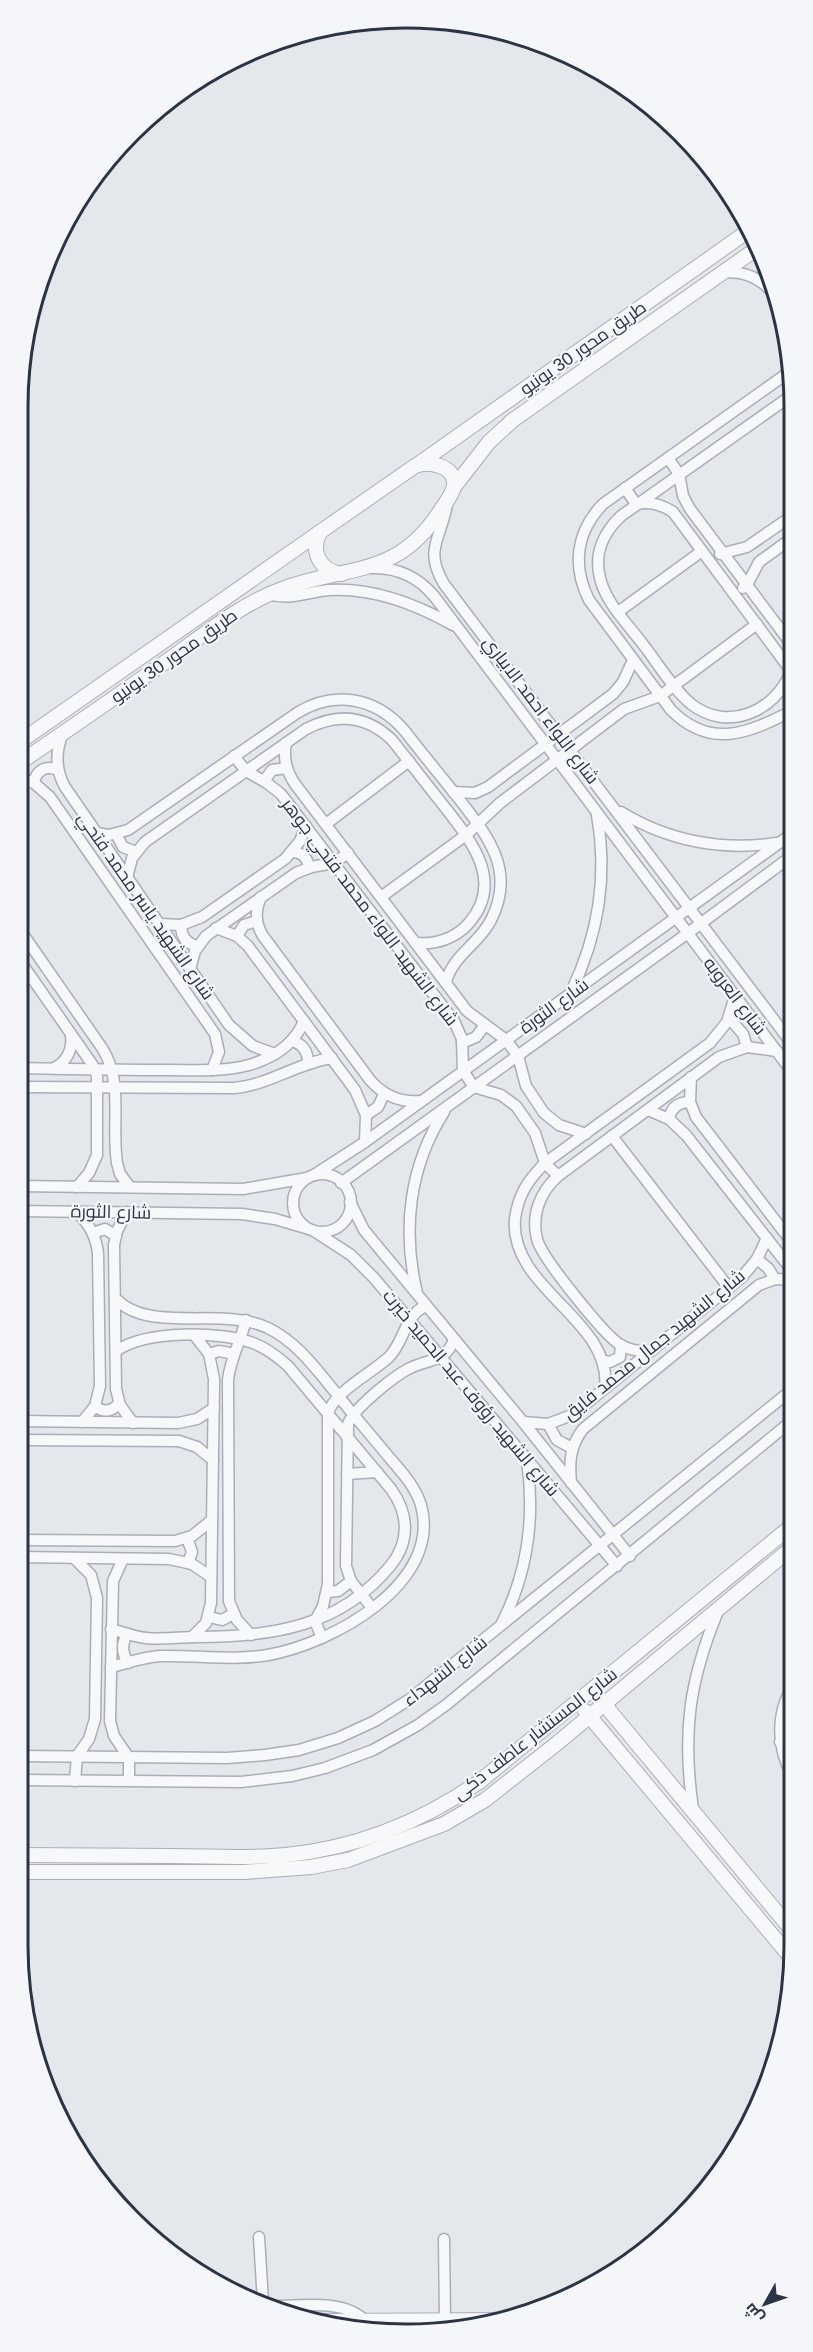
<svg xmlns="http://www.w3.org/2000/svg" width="813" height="2352" font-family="Arial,Cairo,sans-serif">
	<rect width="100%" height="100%" fill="#e4e7ec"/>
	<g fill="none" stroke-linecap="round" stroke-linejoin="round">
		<g stroke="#a9aeb7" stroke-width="13">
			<g id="minor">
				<path d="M721,273C742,270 759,277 773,293"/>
				<path d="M792,370L603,504C576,532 572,566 589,600L671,710C711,750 748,733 792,711"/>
				<polyline points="668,458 679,474 683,496 690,509 792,645"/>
				<path d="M625,488L636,504C650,501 661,504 673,512L792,672"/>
				<path d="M447,504C442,537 423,549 444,584L793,1045"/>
				<polyline points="720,554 747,547 792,516"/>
				<path d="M371,568C397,567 418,577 434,596L793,1073"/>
				<polyline points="743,588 747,585 759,562 792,538"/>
				<path d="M269,594C289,601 308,592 328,590C372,587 416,604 453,625"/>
				<polyline points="618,612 702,551"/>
				<path d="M791,671C776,711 728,733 691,704C672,688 657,662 642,643C626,622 603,600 599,573C595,551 605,531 621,516L792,395"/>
				<path d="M63,733C55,752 55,769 65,787L229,1025L253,1046L275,1054"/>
				<path d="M286,743C283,758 286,771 295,784L467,1011L506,1040L518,1056L526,1086L544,1113L559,1125L586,1134"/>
				<polyline points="234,756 246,771 267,783 281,794 454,1021 462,1039 463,1071 474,1087 501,1095 516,1106 535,1133 545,1163 558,1176"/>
				<polyline points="18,777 34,783 50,797 215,1034 219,1052 212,1070"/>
				<polyline points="264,781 272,770 287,768"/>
				<path d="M34,783C36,770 46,765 58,770"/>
				<polyline points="453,792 475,793 488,787 613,694 623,682 633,660"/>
				<path d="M621,812C668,841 722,851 776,843"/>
				<polyline points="326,824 409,761"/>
				<path d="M96,833L109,835L128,830L297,713C334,690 375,697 404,730C421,752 439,774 456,795C486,834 517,869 491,920C479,944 453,955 446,982"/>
				<polyline points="116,834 123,847 136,852"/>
				<path d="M292,852C302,852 308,858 309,868"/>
				<path d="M127,878L132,858L145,842L306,729C337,713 366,715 392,740C408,760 424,781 440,801C467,836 507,879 469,923C456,938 436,945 416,943"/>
				<path d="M261,897C255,911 255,923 263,936L370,1080C384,1096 400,1103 421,1101"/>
				<polyline points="381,897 466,835 500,803 624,709 660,696 757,624"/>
				<polyline points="159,924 181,925 202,917 285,859 300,841 306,826"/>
				<path d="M181,925C181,937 187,944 198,946"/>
				<path d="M18,927L102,1048C124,1082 111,1124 117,1163L120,1174L130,1187"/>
				<polyline points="216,928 237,936 248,946 355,1090 366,1115 365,1142"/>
				<polyline points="237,936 244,925 257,921"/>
				<polyline points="18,950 29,944"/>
				<polyline points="18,958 92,1064 97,1076 97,1155 89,1173 77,1187"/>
				<polyline points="190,969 195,951 206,936 296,873 311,867 334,863 348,853"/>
				<path d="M571,992C598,936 608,876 597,815"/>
				<polyline points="729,1018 743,1034 747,1047"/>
				<path d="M292,1041C303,1044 308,1052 308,1063"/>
				<polyline points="462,1043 476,1037 485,1025"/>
				<path d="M18,1068C69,1069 120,1070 170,1070C196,1070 223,1072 249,1065C273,1058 294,1045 304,1021"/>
				<path d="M54,1068C67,1062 73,1049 71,1035"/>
				<polyline points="691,1077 690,1102 696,1117 794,1245"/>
				<path d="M18,1087L234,1088C269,1085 297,1063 332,1058"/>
				<polyline points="648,1110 669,1119 686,1135 794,1273"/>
				<polyline points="366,1115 378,1107 384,1094"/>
				<path d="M669,1119C671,1108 678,1102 690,1102"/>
				<polyline points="612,1136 729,1288"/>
				<circle cx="322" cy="1203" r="29"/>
				<polyline points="314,1175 365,1142 793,833"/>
				<polyline points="341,1183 688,933 793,855"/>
				<polyline points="18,1186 243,1189 307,1178"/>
				<polyline points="350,1202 364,1230 523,1422 630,1556"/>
				<polyline points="18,1211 242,1214 275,1219 309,1229"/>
				<path d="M76,1212C89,1223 96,1236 98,1253L100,1386L95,1406L82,1422"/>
				<polyline points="127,1212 117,1231 114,1245 116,1389 120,1405 133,1423"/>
				<polyline points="18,1215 22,1211 23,1186"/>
				<polyline points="314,1231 351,1255 374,1278 617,1566"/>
				<polyline points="93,1233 105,1229 116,1236"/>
				<polyline points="757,1259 768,1268 775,1279"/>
				<path d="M417,1293C402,1230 409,1167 444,1112"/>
				<path d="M246,1320C241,1340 230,1359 228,1380L229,1601L237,1620L251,1635"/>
				<path d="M651,1351C640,1352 629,1350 619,1344C603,1333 541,1257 537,1239C531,1215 540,1192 558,1176L719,1057L747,1047L777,1051"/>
				<polyline points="209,1354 219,1351 234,1354"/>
				<polyline points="604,1361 610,1362 620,1357 621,1345"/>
				<path d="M605,1388C613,1320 509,1289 515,1219C518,1195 528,1180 545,1163L710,1043L727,1022L735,996"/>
				<path d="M95,1406C103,1413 112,1412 119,1403"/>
				<polyline points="18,1421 178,1423 197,1419 214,1408"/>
				<polyline points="523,1422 548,1424 572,1415 742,1277 757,1259 767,1238"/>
				<polyline points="548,1424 557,1440 572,1448"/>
				<polyline points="18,1440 179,1441 197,1447 213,1460"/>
				<polyline points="347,1474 377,1472"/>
				<path d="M571,1483C569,1462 570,1446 583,1429L759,1285L775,1279L794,1280"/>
				<polyline points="187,1538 192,1552 188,1563"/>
				<polyline points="18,1540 175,1541 192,1536 212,1520"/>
				<polyline points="18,1557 169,1559 192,1564 211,1577"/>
				<polyline points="74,1558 91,1575 97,1598 95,1719 89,1739 77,1756 75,1781"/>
				<polyline points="123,1559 113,1581 110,1721 114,1736 129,1758 129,1781"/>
				<polyline points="327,1592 338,1591 351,1581"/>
				<path d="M372,1608L351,1581L346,1566L348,1424C354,1408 394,1376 410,1368C428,1359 447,1362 454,1339"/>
				<polyline points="209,1617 222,1620 233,1614"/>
				<path d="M502,1623C528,1572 535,1517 527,1460"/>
				<path d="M111,1629C122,1632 134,1637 146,1638C162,1640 180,1637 196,1637C271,1637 341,1627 391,1565C410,1541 409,1514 391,1489L288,1366C278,1357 267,1348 253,1343C220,1331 146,1330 116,1351"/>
				<path d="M128,1634C121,1643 122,1653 128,1663"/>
				<polyline points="192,1637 206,1623 211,1603 214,1379 209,1354 195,1336"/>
				<path d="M322,1638L315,1621L323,1606L328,1584V1413C335,1391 372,1373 389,1357C405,1341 404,1315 426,1306"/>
				<path d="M111,1667C127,1663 143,1657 160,1656C196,1655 233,1661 268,1655C331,1644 443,1584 421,1505C415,1486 401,1471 388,1456C371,1435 353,1415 336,1393C316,1369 297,1342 268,1328C223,1306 149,1334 116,1299"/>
				<path d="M794,1684C775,1714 776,1750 795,1780"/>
				<polyline points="780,1742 795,1742"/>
				<polyline points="18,1756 227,1758 265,1755 299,1750 338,1738 375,1721 410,1699 794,1388"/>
				<polyline points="18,1780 241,1782 292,1776 325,1768 373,1750 418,1725 446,1705 794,1419"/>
				<path d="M693,1809C682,1734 689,1681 718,1611"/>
				<polyline points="259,2237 263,2302"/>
				<polyline points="444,2239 445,2320"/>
				<path d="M274,2306C302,2306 346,2299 365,2321"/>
			</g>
		</g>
		<g stroke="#a9aeb7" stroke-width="16">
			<g id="tertiary">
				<polyline points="417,465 751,229"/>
				<polyline points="454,487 489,442 513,420 759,247"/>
				<polyline points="18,743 320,532"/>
				<path d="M18,764C69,729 120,694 171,658C206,633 241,604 282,589C349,564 398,579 442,508C447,501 454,492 454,484C455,465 428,461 415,466L320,532C310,552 320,571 342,574"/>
				<polyline points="599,1698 795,1934"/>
				<polyline points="585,1711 793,1960"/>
				<path d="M18,1855C69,1855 121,1856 172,1856C210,1856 248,1859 286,1855C356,1848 421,1822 479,1782L794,1524"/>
				<polyline points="18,1872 244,1872 311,1867 348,1860 444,1824 485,1800 555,1745 794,1546"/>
				<polyline points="325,2321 509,2320"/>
			</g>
		</g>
		<use href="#minor" stroke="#f7f8fa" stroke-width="10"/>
		<use href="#tertiary" stroke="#f7f8fa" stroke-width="14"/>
	</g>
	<g text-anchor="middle" stroke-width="4.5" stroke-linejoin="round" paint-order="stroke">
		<g font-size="18" fill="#2b3445" stroke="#f4f6f9">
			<text transform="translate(583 348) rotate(-35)" y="6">طريق محور 30 يونيو</text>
			<text transform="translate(174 656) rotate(-35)" y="6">طريق محور 30 يونيو</text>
			<text transform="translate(541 710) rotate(53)" y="6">شارع اللواء احمد الابياري</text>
			<text transform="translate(146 906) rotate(55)" y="6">شارع الشهيد ياسر محمد فتحي</text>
			<text transform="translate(370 912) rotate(53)" y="6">شارع الشهيد اللواء محمد فتحي جوهر</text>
			<text transform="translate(735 996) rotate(53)" y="6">شارع العروبه</text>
			<text transform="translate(554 1006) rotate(-36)" y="6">شارع الثورة</text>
			<text transform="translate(111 1212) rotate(1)" y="6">شارع الثورة</text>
			<text transform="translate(654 1345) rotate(-39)" y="6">شارع الشهيد جمال محمد فايق</text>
			<text transform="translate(471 1393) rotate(50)" y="6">شارع الشهيد رؤوف عبد الحميد خيرت</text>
			<text transform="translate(445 1671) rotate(-38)" y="6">شارع الشهداء</text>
			<text transform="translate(535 1734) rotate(-38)" y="6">شارع المستشار عاطف ذكى</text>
		</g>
	</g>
	<path d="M0 0H813V2352H0ZM406 28H406A378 378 0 0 1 784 406V1946A378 378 0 0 1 406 2324H406A378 378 0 0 1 28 1946V406A378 378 0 0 1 406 28Z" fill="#f4f6f9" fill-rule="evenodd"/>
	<path fill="none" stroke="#2b3445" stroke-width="3" d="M406 28H406A378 378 0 0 1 784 406V1946A378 378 0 0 1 406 2324H406A378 378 0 0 1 28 1946V406A378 378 0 0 1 406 28Z"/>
	<g transform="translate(765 2304) rotate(230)" stroke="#f4f6f9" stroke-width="4.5" paint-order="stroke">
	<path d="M0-4.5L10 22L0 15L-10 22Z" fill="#2b3445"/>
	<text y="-9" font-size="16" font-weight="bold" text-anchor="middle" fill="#2b3445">ش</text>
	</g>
</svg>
